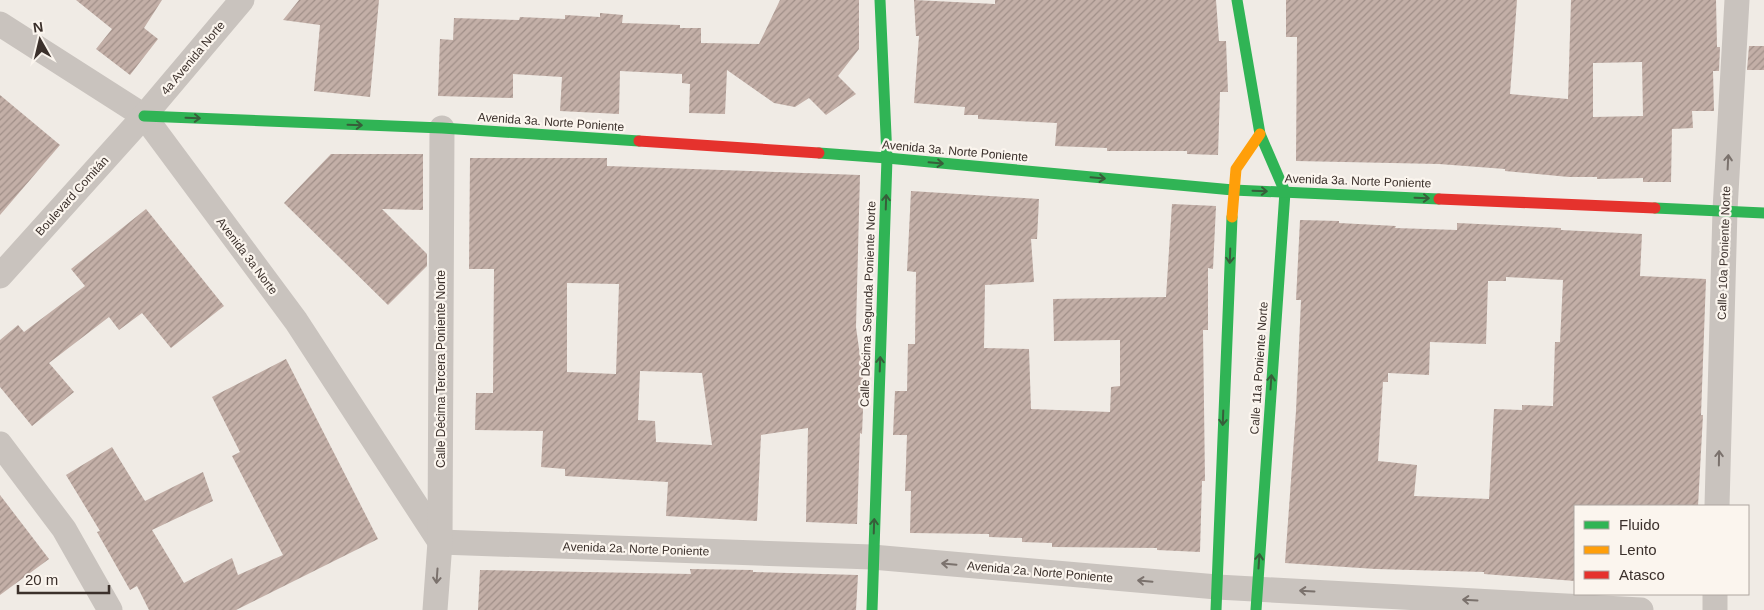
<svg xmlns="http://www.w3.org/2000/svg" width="1764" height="610" font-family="Arial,sans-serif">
	<defs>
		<pattern id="building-hatch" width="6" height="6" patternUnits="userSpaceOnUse" patternTransform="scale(1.25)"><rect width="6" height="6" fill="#c3afa7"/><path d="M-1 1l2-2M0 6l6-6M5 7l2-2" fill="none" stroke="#a08f88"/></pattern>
	</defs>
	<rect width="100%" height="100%" fill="#f0ebe5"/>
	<g fill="url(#building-hatch)" fill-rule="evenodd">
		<polygon points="76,0 162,0 144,28 158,39 130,75 96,49 112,29"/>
		<polygon points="299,0 379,0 370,97 314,91 320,25 283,20"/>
		<polygon points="780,0 859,0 859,49 838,76 856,94 826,115 809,98 795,107 774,103 727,70 725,114 689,113 690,84 682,83 682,74 620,71 619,114 560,111 562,77 513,74 513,98 438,96 440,39 453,40 454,18 519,20 520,17 565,19 565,15 600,17 600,13 623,15 622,23 680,25 680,28 701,28 701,43 759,44"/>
		<polygon points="914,0 995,4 995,0 1216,0 1219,41 1226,41 1228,92 1220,92 1218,155 1187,154 1187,151 1107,151 1107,148 1055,146 1057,123 978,119 978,115 964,115 965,107 914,103 919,36 916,36"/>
		<path d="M1286,0H1517L1510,94L1568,99L1571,0H1716L1717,47H1720L1719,71H1713L1714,111H1692L1693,128L1672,129L1671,182H1643V178L1597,179V177H1569L1505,171V169L1439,164L1296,161L1297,37H1286ZM1642,62L1643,116L1593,117V63Z"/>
		<polygon points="1749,46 1764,46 1764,70 1747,70"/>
		<polygon points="0,95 60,145 0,215"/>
		<polygon points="331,154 423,154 423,210 382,209 427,254 427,266 388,305 284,203"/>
		<path d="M470,158H607V166L860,175L856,327L864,385L862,434L860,433L857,524L806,522L808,428L761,435L757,521L666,516L668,482L565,476V469L541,467L543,431L475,430L476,393H493L494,269H469ZM567,283L619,284L616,374L567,372ZM640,371L702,373L712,445L656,442L655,421L638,420Z"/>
		<polygon points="911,191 1039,199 1037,239 1031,239 1034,282 985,285 984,348 1029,349 1031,409 1110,412 1111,387 1120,386 1120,340 1054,341 1053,299 1166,297 1172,204 1216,206 1213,269 1208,268 1208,330 1203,330 1205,481 1202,481 1200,552 1157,550 1157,548 1052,547 1052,543 1022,542 1022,538 989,537 989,534 910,533 911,491 905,491 907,435 893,435 895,391 907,391 908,344 915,344 916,272 907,271"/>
		<polygon points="146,209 224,306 171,348 142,313 119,330 109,317 49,363 74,392 32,426 0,387 0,340 18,325 24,332 85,286 71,269"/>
		<path d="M1300,220L1339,221V223L1396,226L1395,228L1457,230V223L1561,228V230L1642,234L1640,276L1706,279L1701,415H1703L1698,506H1575V581L1484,574V572L1376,569L1285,563L1296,411L1301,300H1296ZM1506,277L1563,280L1560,342H1555L1553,406L1522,405V410L1494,409L1489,499L1414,496L1417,465L1378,461L1383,382H1388V373L1429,375L1430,342L1486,344L1488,281H1506Z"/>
		<polygon points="286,359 378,539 236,610 149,610 137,586 130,590 97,532 100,531 66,475 112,447 145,501 203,472 213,501 152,530 184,583 232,558 238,575 283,555 232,456 240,452 212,397"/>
		<polygon points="0,495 49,559 0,595"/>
		<polygon points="690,569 753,570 753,572 858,575 856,610 478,610 480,570 691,574"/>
	</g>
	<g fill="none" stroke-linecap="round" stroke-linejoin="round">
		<g stroke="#c9c3be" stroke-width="25">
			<polyline points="0,24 144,116 296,321 440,542"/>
			<polyline points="0,276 144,116 242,0"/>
			<polyline points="0,444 64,529 110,610"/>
			<polyline points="1717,506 1725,210 1737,0"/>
			<polyline points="440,542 872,557 1217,587 1641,610"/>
			<polyline points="435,610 440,542 442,128"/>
			<polyline points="1715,610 1715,594"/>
		</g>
		<g stroke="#30b455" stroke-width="11">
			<polyline points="1237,0 1260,134 1285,192 1256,610"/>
			<polyline points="144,116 442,128 639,141"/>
			<polyline points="819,153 887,158 1233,190 1439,199"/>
			<polyline points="1655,208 1764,213"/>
			<polyline points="872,610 887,158 880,0"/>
			<polyline points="1216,610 1232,217"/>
		</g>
		<polyline stroke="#ff9f0a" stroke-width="11" points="1232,217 1236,169 1260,134"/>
		<g stroke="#e5322d" stroke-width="11">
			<polyline points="639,141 819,153"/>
			<polyline points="1439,199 1655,208"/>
		</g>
	</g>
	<defs><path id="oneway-shaft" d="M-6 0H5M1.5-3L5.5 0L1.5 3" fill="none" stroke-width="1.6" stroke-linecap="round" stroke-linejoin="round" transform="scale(1.25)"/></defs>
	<g stroke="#375e3a">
		<use href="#oneway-shaft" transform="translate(193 118) rotate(2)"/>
		<use href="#oneway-shaft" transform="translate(355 125) rotate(2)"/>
		<use href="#oneway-shaft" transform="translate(936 163) rotate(5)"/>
		<use href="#oneway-shaft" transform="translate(1098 178) rotate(5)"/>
		<use href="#oneway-shaft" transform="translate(1260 191) rotate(2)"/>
		<use href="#oneway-shaft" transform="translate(1422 198) rotate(2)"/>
		<use href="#oneway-shaft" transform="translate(886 202) rotate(-88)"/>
		<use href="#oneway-shaft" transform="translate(1230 256) rotate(92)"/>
		<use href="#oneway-shaft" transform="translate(880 364) rotate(-88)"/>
		<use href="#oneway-shaft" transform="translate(1271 382) rotate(-86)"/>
		<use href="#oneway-shaft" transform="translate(1223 418) rotate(92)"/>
		<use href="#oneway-shaft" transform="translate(874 526) rotate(-88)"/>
		<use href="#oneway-shaft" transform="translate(1259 561) rotate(-86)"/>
	</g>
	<g stroke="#7b726d">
		<use href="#oneway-shaft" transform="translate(1728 162) rotate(-87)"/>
		<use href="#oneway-shaft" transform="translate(1719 458) rotate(-89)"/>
		<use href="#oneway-shaft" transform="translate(949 564) rotate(-175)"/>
		<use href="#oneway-shaft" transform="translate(437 576) rotate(94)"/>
		<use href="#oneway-shaft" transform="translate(1145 581) rotate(-175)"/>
		<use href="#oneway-shaft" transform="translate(1307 591) rotate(-177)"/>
		<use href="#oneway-shaft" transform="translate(1470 600) rotate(-177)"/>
	</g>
	<g text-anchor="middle" stroke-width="4.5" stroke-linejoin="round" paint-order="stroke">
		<g font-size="12" fill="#3b302b" stroke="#fbf5ee">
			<text transform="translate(193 58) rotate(-50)" y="4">4a Avenida Norte</text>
			<text transform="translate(551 122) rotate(4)" y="4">Avenida 3a. Norte Poniente</text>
			<text transform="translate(955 151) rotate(5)" y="4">Avenida 3a. Norte Poniente</text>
			<text transform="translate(1358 181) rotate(2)" y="4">Avenida 3a. Norte Poniente</text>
			<text transform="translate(72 196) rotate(-48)" y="4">Boulevard Comitán</text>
			<text transform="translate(1724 253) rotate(-88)" y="4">Calle 10a Poniente Norte</text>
			<text transform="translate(247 256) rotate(53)" y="4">Avenida 3a Norte</text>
			<text transform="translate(868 304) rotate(-88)" y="4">Calle Décima Segunda Poniente Norte</text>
			<text transform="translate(1259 368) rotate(-86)" y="4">Calle 11a Poniente Norte</text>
			<text transform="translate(441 369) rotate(-90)" y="4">Calle Décima Tercera Poniente Norte</text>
			<text transform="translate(636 549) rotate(2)" y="4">Avenida 2a. Norte Poniente</text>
			<text transform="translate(1040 572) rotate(5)" y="4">Avenida 2a. Norte Poniente</text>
		</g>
	</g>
	<rect x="1574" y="505" width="175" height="90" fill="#fbf5ee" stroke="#aea6a0"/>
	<rect x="1584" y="521" width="25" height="8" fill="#30b455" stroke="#aea6a0"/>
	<text x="1619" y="530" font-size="15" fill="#3b302b">Fluido</text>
	<rect x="1584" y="546" width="25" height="8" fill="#ff9f0a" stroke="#aea6a0"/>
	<text x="1619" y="555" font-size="15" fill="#3b302b">Lento</text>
	<rect x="1584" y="571" width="25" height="8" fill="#e5322d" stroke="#aea6a0"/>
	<text x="1619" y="580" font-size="15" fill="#3b302b">Atasco</text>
	<g transform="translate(40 40) rotate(352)" stroke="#fbf5ee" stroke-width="4" paint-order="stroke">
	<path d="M0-4L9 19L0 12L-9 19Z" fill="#3b302b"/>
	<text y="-8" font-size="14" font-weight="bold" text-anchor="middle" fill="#3b302b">N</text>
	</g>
	<path d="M18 585v8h91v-8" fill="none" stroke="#3b302b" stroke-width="2.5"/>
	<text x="25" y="585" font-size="15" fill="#3b302b" stroke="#fbf5ee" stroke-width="4" paint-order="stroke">20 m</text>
</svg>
